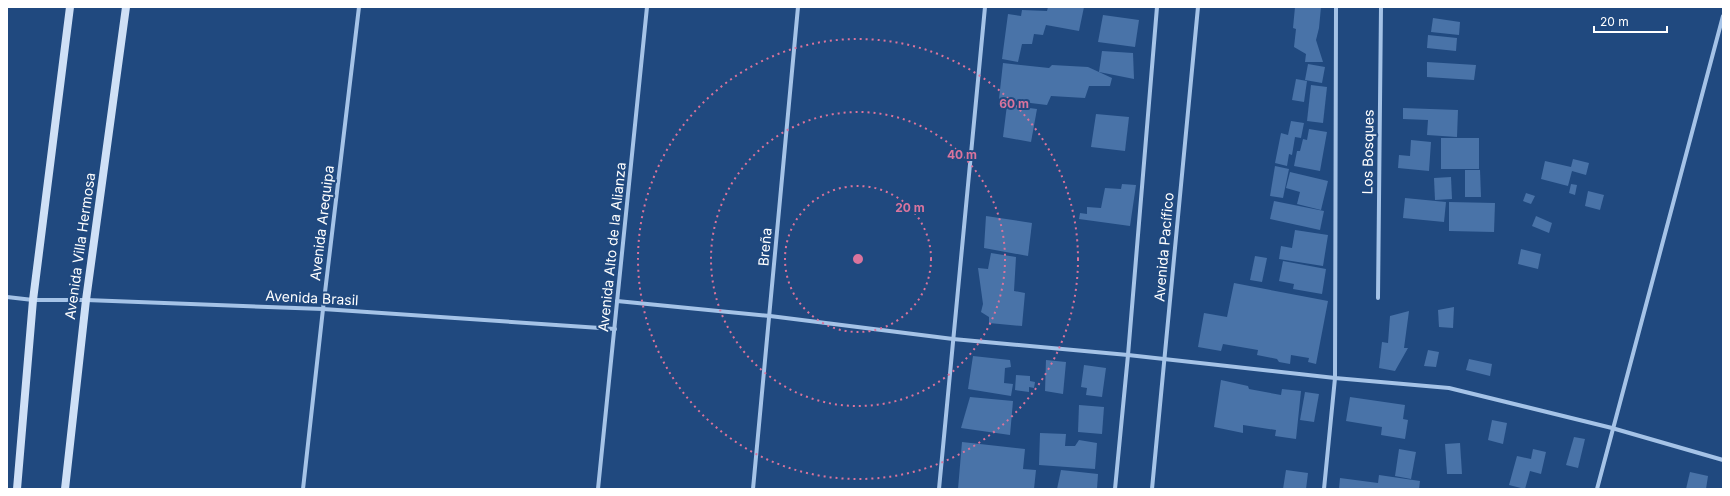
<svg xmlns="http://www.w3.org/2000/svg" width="1730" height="496" font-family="Inter,sans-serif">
	<rect width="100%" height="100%" fill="#20497f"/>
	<g fill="#4973a8">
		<polygon points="1048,7 1084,7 1079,31 1046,25 1043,35 1034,34 1032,44 1022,44 1018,62 1002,59 1008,14 1021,16 1022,10 1047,11"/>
		<polygon points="1295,7 1321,7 1319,28 1316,40 1323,62 1305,62 1306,54 1294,47 1296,29 1293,28"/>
		<polygon points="1103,15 1139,20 1135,47 1098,42"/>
		<polygon points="1433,18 1460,22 1459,35 1431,32"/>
		<polygon points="1428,35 1457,38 1456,51 1427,48"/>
		<polygon points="1102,51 1133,53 1134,79 1099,72"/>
		<polygon points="1427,62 1476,65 1474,80 1427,77"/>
		<polygon points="1003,63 1049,68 1052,65 1088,67 1112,78 1110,86 1089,86 1085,98 1051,96 1047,105 999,99"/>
		<polygon points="1308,64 1325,67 1322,83 1305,80"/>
		<polygon points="1296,79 1307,81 1304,102 1292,100"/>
		<polygon points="1311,85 1327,87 1323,123 1307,121"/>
		<polygon points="1007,105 1037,109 1031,142 1003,137"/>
		<polygon points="1403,108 1458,110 1457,137 1427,135 1428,120 1403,119"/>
		<polygon points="1096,114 1129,117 1125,151 1091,147"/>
		<polygon points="1291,121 1304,123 1301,138 1295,137 1292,155 1289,154 1287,166 1275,163 1281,133 1288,135"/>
		<polygon points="1309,129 1327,132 1320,171 1294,166 1297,151 1300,151 1303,139 1307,140"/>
		<rect x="1441" y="138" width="38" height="31"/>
		<polygon points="1411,140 1431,142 1429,171 1398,168 1399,155 1410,156"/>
		<polygon points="1573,159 1589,163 1586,175 1572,171 1568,186 1541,179 1545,161 1571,167"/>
		<polygon points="1275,166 1289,169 1283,198 1270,196"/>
		<polygon points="1465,170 1480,170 1481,197 1465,197"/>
		<polygon points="1290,172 1328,181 1321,210 1297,204 1300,192 1286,188"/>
		<polygon points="1451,177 1452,199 1435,200 1434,178"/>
		<polygon points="1122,184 1136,185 1130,226 1079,219 1080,213 1087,214 1087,207 1101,208 1105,188 1121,189"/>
		<polygon points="1571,184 1577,185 1575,195 1569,193"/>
		<polygon points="1588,191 1604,195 1600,210 1585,206"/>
		<polygon points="1526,193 1535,196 1531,204 1523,201"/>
		<polygon points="1405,198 1446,202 1444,222 1403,218"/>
		<polygon points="1274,201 1324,211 1320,230 1270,219"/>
		<polygon points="1449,202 1495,203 1494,232 1449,231"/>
		<polygon points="986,216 1032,223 1028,256 984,248"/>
		<polygon points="1536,216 1552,223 1549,233 1532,226"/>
		<polygon points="1295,230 1328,235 1323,266 1279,259 1281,246 1292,248"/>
		<polygon points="1521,249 1541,254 1538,269 1518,264"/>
		<polygon points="991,253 1016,257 1014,291 1025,293 1022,326 989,323 989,317 981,312 983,304 978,268 988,269"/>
		<polygon points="1255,256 1267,258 1262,282 1250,280"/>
		<polygon points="1283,261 1326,269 1322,294 1293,289 1294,284 1279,281"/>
		<polygon points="1234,283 1328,301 1316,364 1308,362 1309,358 1291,355 1290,364 1279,362 1277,359 1257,355 1258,350 1223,344 1221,351 1198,347 1204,313 1227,317"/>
		<polygon points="1454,307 1453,328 1439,327 1438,310"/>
		<polygon points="1409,311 1404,348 1408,348 1395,371 1379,368 1382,342 1388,343 1390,316"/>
		<polygon points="1428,350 1439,352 1436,367 1424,366"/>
		<polygon points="973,356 1010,360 1011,367 1005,368 1004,383 1013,384 1011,396 968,389"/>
		<polygon points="1469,359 1492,364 1490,376 1466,370"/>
		<polygon points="1046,360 1066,362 1063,394 1045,391"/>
		<polygon points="1084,365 1106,368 1102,397 1086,395 1087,388 1081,387"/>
		<polygon points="1016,375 1030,376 1030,381 1035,382 1034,388 1029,387 1029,392 1015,390"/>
		<polygon points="1221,380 1248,386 1249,389 1281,395 1282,389 1301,391 1296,439 1275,436 1276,430 1243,425 1243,433 1214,427"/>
		<polygon points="1305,392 1319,394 1314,422 1300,420"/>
		<polygon points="970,397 1013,401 1010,435 961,428"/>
		<polygon points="1350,397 1405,405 1403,419 1408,420 1405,439 1381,435 1382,427 1346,421"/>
		<polygon points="1079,405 1104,407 1102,434 1078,432"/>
		<polygon points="1492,420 1507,423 1503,444 1488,440"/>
		<polygon points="1040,433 1066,434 1065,446 1075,446 1079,440 1097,443 1095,469 1039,465"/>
		<polygon points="1574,437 1585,439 1578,468 1566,465"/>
		<polygon points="962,442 1025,449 1023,469 1036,470 1034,489 958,489"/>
		<polygon points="1460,443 1462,474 1447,474 1445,444"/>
		<polygon points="1399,449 1416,452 1411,479 1395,476"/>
		<polygon points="1533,449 1546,452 1541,474 1530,471 1525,489 1509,485 1517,456 1531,459"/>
		<polygon points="1061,470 1098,474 1097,489 1057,489"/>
		<polygon points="1286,470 1308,473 1306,489 1283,489"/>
		<polygon points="1690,472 1708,476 1706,489 1686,489"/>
		<polygon points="1379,475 1420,481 1419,489 1339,489 1340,478 1378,483"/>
	</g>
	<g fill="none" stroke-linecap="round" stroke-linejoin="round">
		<g stroke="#a5c3e7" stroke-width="4">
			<polyline points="7,297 33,300 86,300 323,309 615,329"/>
			<polyline points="1378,298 1381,7"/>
			<polyline points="617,301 770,316 953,339 1128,355 1335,378 1449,388 1612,428 1723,460"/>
			<polyline points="303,489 323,309 359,7"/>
			<polyline points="598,489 647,7"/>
			<polyline points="753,489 798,7"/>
			<polyline points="939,489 985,7"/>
			<polyline points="1115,489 1128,355 1157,7"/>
			<polyline points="1152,489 1198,7"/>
			<polyline points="1324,489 1335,378 1336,7"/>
			<polyline points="1597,489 1723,16"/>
		</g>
		<g stroke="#cfe0f6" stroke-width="8">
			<polyline points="17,489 33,300 70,7"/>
			<polyline points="65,489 86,300 126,7"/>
		</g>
	</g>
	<g fill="none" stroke="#da749d" stroke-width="2" stroke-dasharray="2 4">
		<circle cx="858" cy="259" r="73"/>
		<circle cx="858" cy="259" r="147"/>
		<circle cx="858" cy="259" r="220"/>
	</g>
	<g text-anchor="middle" stroke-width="4" stroke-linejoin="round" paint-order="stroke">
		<g font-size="14" fill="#fff" stroke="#20497f">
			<text transform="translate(1368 152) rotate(-89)" y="5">Los Bosques</text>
			<text transform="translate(322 223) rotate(-83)" y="5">Avenida Arequipa</text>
			<text transform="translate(80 246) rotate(-82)" y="5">Avenida Villa Hermosa</text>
			<text transform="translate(612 247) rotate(-84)" y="5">Avenida Alto de la Alianza</text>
			<text transform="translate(765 247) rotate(-85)" y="5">Breña</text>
			<text transform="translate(1164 247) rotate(-85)" y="5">Avenida Pacífico</text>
			<text transform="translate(312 298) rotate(3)" y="5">Avenida Brasil</text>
		</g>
	</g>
	<circle cx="858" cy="259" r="6" fill="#da749d" stroke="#20497f" stroke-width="2"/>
	<g font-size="12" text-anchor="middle" font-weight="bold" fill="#da749d" stroke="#20497f" stroke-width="4" stroke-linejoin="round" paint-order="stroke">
		<text x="1014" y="108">60 m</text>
		<text x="962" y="159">40 m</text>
		<text x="910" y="212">20 m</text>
	</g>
	<rect width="1730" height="496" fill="none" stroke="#ffffff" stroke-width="16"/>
	<path d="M1594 26v6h73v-6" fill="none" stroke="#ffffff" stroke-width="2"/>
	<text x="1600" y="26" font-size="12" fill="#ffffff" stroke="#20497f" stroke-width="3" paint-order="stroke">20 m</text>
</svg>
